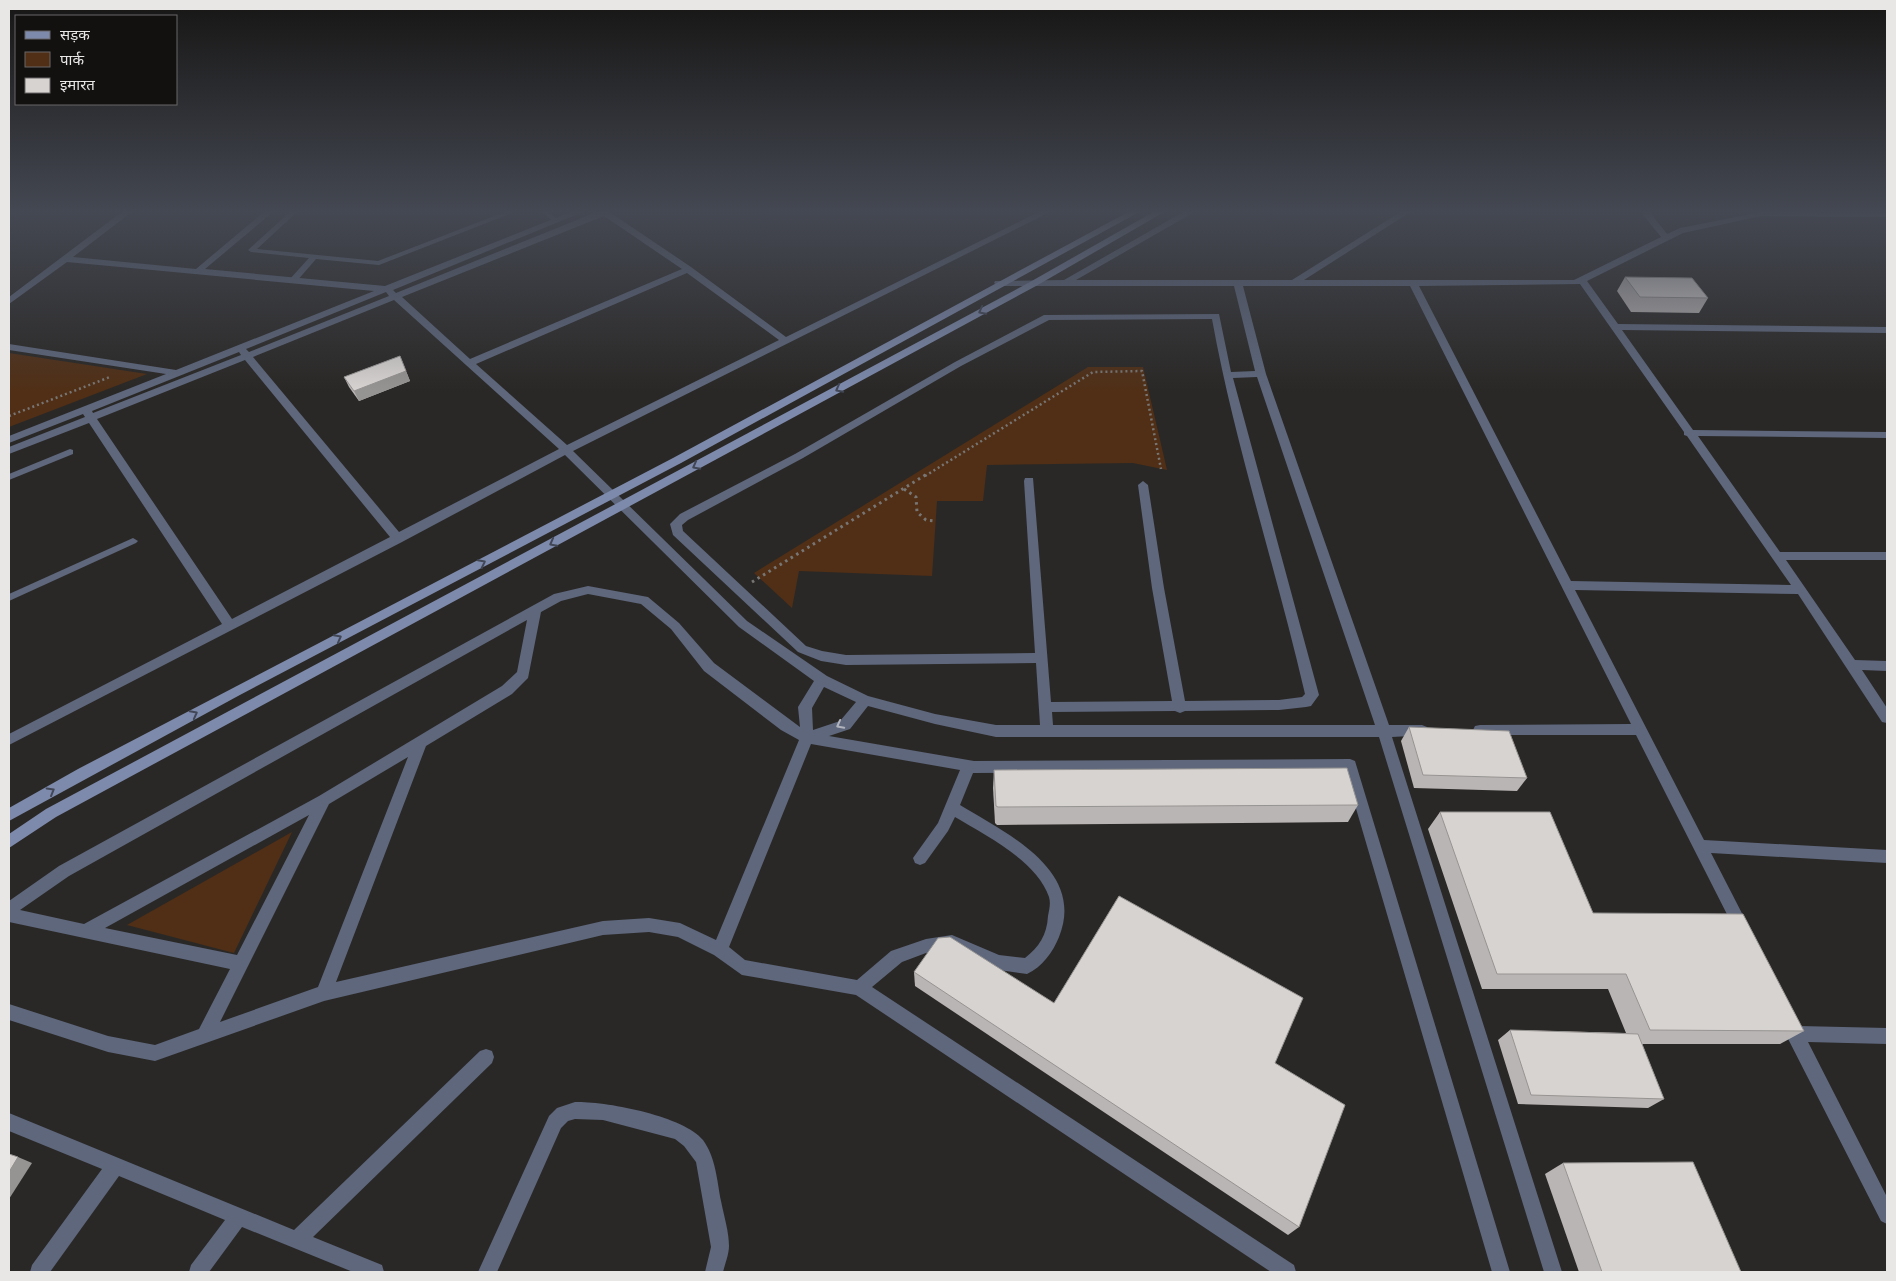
<svg xmlns="http://www.w3.org/2000/svg" width="1896" height="1281" font-family="'Exo 2','Noto Sans Devanagari',sans-serif">
	<rect width="100%" height="100%" fill="#2a2826"/>
	<g fill="#502f16">
		<polygon points="9,353 147,374 9,427"/>
		<polygon points="1088,367 1143,367 1167,470 1133,463 987,465 983,501 937,501 932,576 799,571 792,608 754,573"/>
		<polygon points="292,832 234,953 127,925"/>
	</g>
	<g fill="none" stroke-linecap="round" stroke-linejoin="round">
		<g stroke="#787674" stroke-width="2.5" stroke-dasharray="2 3" stroke-linecap="butt">
			<polyline points="9,416 110,377"/>
			<polyline points="925,476 1093,372 1142,371 1161,469"/>
		</g>
		<g stroke="#787674" stroke-width="3" stroke-dasharray="2.5 4" stroke-linecap="butt">
			<polyline points="904,489 916,497 917,512 926,520 936,521"/>
			<polyline points="752,582 927,474"/>
		</g>
		<g fill="#5e677c" fill-rule="evenodd">
			<polygon points="291,211 298,211 257,249 378,261 507,211 517,211 379,265 316,259 296,282 293,282 289,280 309,258 251,252 248,250"/>
			<polygon points="541,211 548,211 559,221 554,222"/>
			<polygon points="70,449 73,450 73,454 9,480 9,474"/>
			<polygon points="133,538 138,541 136,543 9,601 9,594"/>
		</g>
		<g fill="#5e677c" fill-rule="evenodd">
			<path d="M123,211H133L73,257L196,269L265,211H274L205,269L385,286L573,211H585L393,290L396,293L599,211H613L611,213L691,267L786,337L1041,211H1052L573,451L747,621L827,676L868,696L935,714L996,725H1040L1036,663L846,665L821,661L798,652L673,535L670,524L680,514L795,454L955,362L1044,315L1219,314L1231,372L1255,371L1234,286H998L994,283L995,281L1064,280L1185,211H1196L1076,280H1292L1402,211H1412L1304,280H1574L1661,237L1640,211H1649L1667,234L1680,228L1761,212L1887,213V217L1761,216L1683,233L1587,281L1618,324L1887,327V333L1622,330L1693,430L1887,432V438L1698,436L1780,552H1887V560H1786L1855,660L1887,661V671L1862,670L1887,708V723L1882,722L1798,594L1575,590L1704,840L1887,850V863L1711,853L1749,927L1746,932L1741,934L1736,932L1636,735H1480L1475,734L1473,730L1475,726L1480,725L1631,724L1410,286H1243L1266,374L1389,725H1422L1427,727L1429,731L1427,735L1392,737L1562,1272H1544L1379,737H996L935,724L868,706L850,729L829,736L974,761L1350,759L1355,761L1510,1272H1492L1345,771L973,773L960,805C1006,833 1086,870 1059,937C1053,952 1042,967 1027,974L999,970L952,949L926,953L902,962L872,987L1294,1265L1296,1272H1271L856,995L742,975L714,955L678,937L649,932L603,935L324,1001L155,1061L108,1052L9,1020V1004L108,1036L155,1045L199,1029L230,969L9,922V901L59,866L554,594L588,586L648,597L679,623L714,663L800,727L798,707L814,681L739,627L565,455L402,542L9,745V734L222,624L89,423L9,454V447L85,417L83,414L9,443V436L166,374L9,350V344L176,370L374,291L67,262L9,304V297ZM604,216L682,269L470,359L402,297ZM687,273L779,340L567,445L476,364ZM1580,284L1684,432V435L1687,436L1791,585L1571,581L1419,286ZM386,292L389,296L249,352L246,349ZM394,300L559,449L399,532L253,357ZM1212,319C1235,446 1276,568 1305,694L1302,697L1279,700L1185,701L1164,588L1148,485L1143,481L1138,485L1152,588L1172,701L1051,702L1033,478H1025L1024,481L1035,653L846,655L822,651L806,646L683,531L682,525L688,520L803,458L961,366L1049,320ZM239,352L241,355L93,413L92,411ZM245,360L390,537L232,619L97,419ZM1257,377L1375,725H1053L1052,712L1175,711L1180,713L1185,711L1279,710L1306,707L1311,706L1319,695L1233,378ZM588,594L641,604L671,629L704,671L781,730L799,740L716,940L680,923L649,918L603,921L336,982L426,746L512,694L528,678L541,612L561,601ZM527,620L517,672L502,686L319,796L84,924L20,910L69,876ZM824,687L856,702L840,721L813,730L812,708ZM811,744L960,770L938,823L913,858L915,863L920,865L925,863L948,831L955,817C985,835 1037,861 1049,897C1051,904 1049,910 1048,916C1047,935 1039,947 1025,958L999,955L952,935L926,939L891,951L857,980L745,960L729,947ZM408,757L318,987L220,1022L329,804ZM309,815L237,955L105,928Z"/>
			<polygon points="1788,1013 1794,1015 1799,1026 1887,1028 1887,1044 1808,1042 1887,1197 1887,1224 1881,1221 1782,1027 1780,1021 1782,1015"/>
			<polygon points="486,1049 492,1051 494,1057 492,1063 313,1237 382,1265 384,1272 353,1272 242,1227 209,1272 189,1272 191,1265 225,1220 119,1176 50,1272 30,1272 32,1265 102,1169 9,1131 9,1113 294,1230 480,1051"/>
			<path d="M575,1102C605,1101 684,1116 703,1140C716,1158 717,1181 721,1201C724,1216 729,1232 729,1246C729,1254 725,1264 723,1272H705L711,1247L696,1162L684,1146L675,1139L603,1120L575,1119L568,1121L561,1128L497,1272H478L549,1116L557,1108Z"/>
		</g>
		<g fill="#7d8aac" fill-rule="evenodd">
			<polygon points="1130,211 1141,211 681,463 238,696 9,821 9,808 78,769 673,458"/>
			<polygon points="1155,211 1166,211 1036,286 56,817 9,848 9,834 46,809 1030,282"/>
		</g>
	</g>
	<g fill="#b9b5b4">
		<polygon points="1625,277 1708,298 1699,313 1631,312 1617,291"/>
		<polygon points="400,356 410,381 359,401 349,387 344,377"/>
		<polygon points="1409,727 1527,778 1517,791 1414,788 1401,741"/>
		<polygon points="994,770 1358,805 1348,822 997,825 995,823 993,788"/>
		<polygon points="1440,812 1593,913 1804,1031 1780,1044 1642,1044 1664,1099 1648,1108 1518,1104 1498,1040 1510,1030 1626,1033 1608,989 1482,989 1428,829"/>
		<polygon points="914,972 1054,1003 1275,1063 1299,1227 1288,1235 915,986"/>
		<polygon points="1563,1163 1741,1272 1579,1272 1545,1174"/>
	</g>
	<g fill="#969492">
		<polygon points="400,356 410,381 359,401 354,391"/>
		<polygon points="18,1157 32,1163 9,1199 9,1172"/>
	</g>
	<g fill="#d7d3d1" stroke="#969492">
		<polygon points="1625,277 1692,278 1708,298 1640,297"/>
		<polygon points="400,356 406,371 354,391 344,377"/>
		<polygon points="1409,727 1509,731 1527,778 1423,775"/>
		<polygon points="1347,768 1358,805 998,807 996,806 994,770"/>
		<polygon points="1440,812 1550,812 1593,913 1743,914 1804,1031 1650,1030 1626,974 1497,974"/>
		<polygon points="1119,896 1303,998 1275,1063 1345,1105 1299,1227 914,972 938,938 950,937 1054,1003"/>
		<polygon points="1510,1030 1638,1034 1664,1099 1531,1095"/>
		<polygon points="9,1154 18,1157 9,1172"/>
		<polygon points="1693,1162 1741,1272 1602,1272 1563,1163"/>
	</g>
	<defs><path id="oneway-chevron" d="M-2-3.5L2.5 0L-2 3.5" fill="none" stroke-width="1.6" stroke-linecap="round" stroke-linejoin="round" transform="scale(1.25)"/></defs>
	<g stroke="#424756">
		<use href="#oneway-chevron" transform="translate(982 311) rotate(152)"/>
		<use href="#oneway-chevron" transform="translate(839 389) rotate(152)"/>
		<use href="#oneway-chevron" transform="translate(696 466) rotate(152)"/>
		<use href="#oneway-chevron" transform="translate(553 543) rotate(152)"/>
		<use href="#oneway-chevron" transform="translate(482 563) rotate(-27)"/>
		<use href="#oneway-chevron" transform="translate(338 638) rotate(-28)"/>
		<use href="#oneway-chevron" transform="translate(194 714) rotate(-28)"/>
		<use href="#oneway-chevron" transform="translate(51 791) rotate(-30)"/>
	</g>
	<use stroke="#b1b4bc" href="#oneway-chevron" transform="translate(840 725) rotate(152)"/>
	<linearGradient id="sky" x2="0" y2="1"><stop stop-color="#171615"/><stop offset="0.54" stop-color="#444852"/><stop offset="1" stop-color="#444852" stop-opacity="0"/></linearGradient>
	<rect width="1896" height="391" fill="url(#sky)"/>
	<rect width="1896" height="1281" fill="none" stroke="#e9e7e6" stroke-width="20"/>
	<rect x="15" y="15" width="162" height="90" fill="#121110" stroke="#686766"/>
	<rect x="25" y="31" width="25" height="8" fill="#7d8aac" stroke="#686766"/>
	<text x="60" y="40" font-size="15" fill="#e9e7e6">सड़क</text>
	<rect x="25" y="52" width="25" height="15" fill="#502f16" stroke="#686766"/>
	<text x="60" y="65" font-size="15" fill="#e9e7e6">पार्क</text>
	<rect x="25" y="78" width="25" height="15" fill="#d7d3d1" stroke="#686766"/>
	<text x="60" y="90" font-size="15" fill="#e9e7e6">इमारत</text>
</svg>
